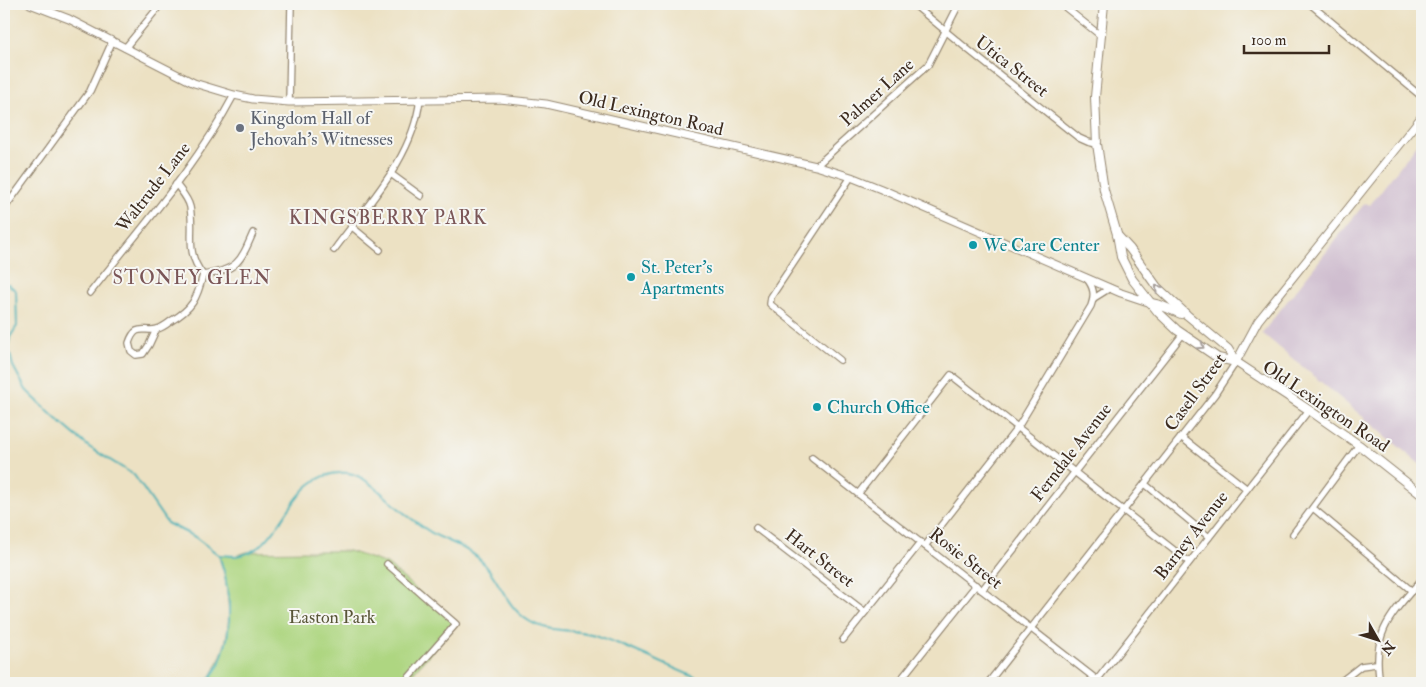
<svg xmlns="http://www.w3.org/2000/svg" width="1426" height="687" font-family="'IM FELL Double Pica',serif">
	<rect width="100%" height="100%" fill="#f6f6f2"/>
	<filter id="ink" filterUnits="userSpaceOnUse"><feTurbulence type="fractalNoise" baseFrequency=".02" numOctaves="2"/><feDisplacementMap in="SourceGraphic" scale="10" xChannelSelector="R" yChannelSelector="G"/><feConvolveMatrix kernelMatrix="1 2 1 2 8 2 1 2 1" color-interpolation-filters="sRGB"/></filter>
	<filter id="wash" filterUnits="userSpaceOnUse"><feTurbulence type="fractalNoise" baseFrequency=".0096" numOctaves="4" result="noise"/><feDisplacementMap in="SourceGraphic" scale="20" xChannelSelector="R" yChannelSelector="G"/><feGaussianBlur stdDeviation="1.12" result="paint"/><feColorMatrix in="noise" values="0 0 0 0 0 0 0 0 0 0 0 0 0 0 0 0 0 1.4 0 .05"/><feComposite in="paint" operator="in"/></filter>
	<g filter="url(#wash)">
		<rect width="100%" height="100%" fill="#ece1c3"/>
		<polygon fill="#cfbdcf" points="1422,138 1422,466 1262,333 1365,203 1370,205"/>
		<path fill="#aed681" stroke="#748050" d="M309,551H349L387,564L456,624L404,683H207C230,646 232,620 225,578C224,570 220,563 219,555L235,556L247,552Z"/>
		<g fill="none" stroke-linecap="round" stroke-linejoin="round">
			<g stroke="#3badb4" stroke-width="2">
				<polyline points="4,284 8,284 16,291 17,326 10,337 8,347 13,366 26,390 54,417 89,447 134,475 167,523 195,537 219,555 225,575 229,603 229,622 227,640 219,665 207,683"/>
				<path d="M219,555C224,555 230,556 235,556C286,553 286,468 348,473C368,475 395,508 412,519C421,526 433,535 444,539C456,544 467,549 477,557C499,575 504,606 529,621C548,633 573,628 595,635C634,648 671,669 710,683"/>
			</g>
		</g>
	</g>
	<g filter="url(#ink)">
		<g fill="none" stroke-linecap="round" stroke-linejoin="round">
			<g stroke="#948670" stroke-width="8">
				<g id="minor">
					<polyline points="913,4 966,48 1079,138 1088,142 1097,144"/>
					<polyline points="1061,4 1101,36"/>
					<polyline points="1310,4 1422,97"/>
					<polyline points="125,48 161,4"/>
					<polyline points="289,102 291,4"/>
					<polyline points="816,166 928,65 959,4"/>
					<polyline points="391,174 421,196"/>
					<path d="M176,184C181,191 188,198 190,207C195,234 184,250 203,275C237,270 240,263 253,233"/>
					<polyline points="4,209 90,91 112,42"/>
					<polyline points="351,226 380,250"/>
					<path d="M334,250C368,203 413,159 420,99"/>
					<path d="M90,293C140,229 196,167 234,95"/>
					<polyline points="1094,298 1110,288"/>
					<path d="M156,330L149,345L143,354L136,355L131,351L129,343C136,322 145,333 157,329C162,328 167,324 171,321C192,309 197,299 203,275"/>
					<polyline points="840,360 770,304 771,297 851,177"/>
					<polyline points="1181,437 1247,489"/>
					<polyline points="812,458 1101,683"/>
					<polyline points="1145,484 1209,537"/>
					<polyline points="858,494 951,375 1189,562"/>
					<polyline points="1313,508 1412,591"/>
					<polyline points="756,528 865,612"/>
					<polyline points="1293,534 1359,445"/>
					<path d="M925,546L1018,427L1091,306C1095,295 1094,287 1086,278"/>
					<polyline points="387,564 456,624 404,683"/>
					<polyline points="982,590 1183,334"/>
					<polyline points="843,640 921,542"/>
					<polyline points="1097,680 1309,410"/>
					<polyline points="898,683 976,585"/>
					<polyline points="988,683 1215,394 1236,362"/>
					<polyline points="1339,683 1361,666 1376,664"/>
					<path d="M1380,683C1371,632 1391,615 1422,579"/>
				</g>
			</g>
			<g stroke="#948670" stroke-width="9">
				<g id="tertiary">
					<polyline points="30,4 69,19 194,83 234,95 253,99 289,102 500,99 546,104 816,166 851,177 881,189 1121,293 1151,303"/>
					<polyline points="1236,362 1258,321 1422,116"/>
				</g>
			</g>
			<g stroke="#948670" stroke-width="10">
				<g id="secondary">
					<polyline points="1104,4 1095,97 1097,144 1104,190 1117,234 1121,257 1132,279 1158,312 1177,330 1218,358 1236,362 1309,410 1359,445 1422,495"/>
					<polyline points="1117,235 1130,249 1157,287 1187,315 1228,349 1236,362"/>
					<polyline points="1151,303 1160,305 1181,314"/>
				</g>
			</g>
			<use href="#minor" stroke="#fff" stroke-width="5.5"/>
			<use href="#tertiary" stroke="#fff" stroke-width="7"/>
			<use href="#secondary" stroke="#fff" stroke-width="8"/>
		</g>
		<defs><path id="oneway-chevron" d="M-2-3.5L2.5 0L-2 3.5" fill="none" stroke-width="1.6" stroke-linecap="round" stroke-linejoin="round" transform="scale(1.25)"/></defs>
		<g stroke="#a79f9a">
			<use href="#oneway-chevron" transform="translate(1158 288) rotate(-132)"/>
			<use href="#oneway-chevron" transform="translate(1201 346) rotate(35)"/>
		</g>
	</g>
	<circle fill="#6b7280" stroke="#f6f6f2" stroke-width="2" cx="240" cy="128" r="5"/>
	<g fill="#0f9aa8" stroke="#f6f6f2" stroke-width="2">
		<circle cx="973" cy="245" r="5"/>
		<circle cx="631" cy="277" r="5"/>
		<circle cx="817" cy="407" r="5"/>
	</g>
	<g text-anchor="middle" stroke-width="4" stroke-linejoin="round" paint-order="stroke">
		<g font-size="18" fill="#3b2a1e" stroke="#f6f6f2">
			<text transform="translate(1012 66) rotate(38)" y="6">Utica Street</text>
			<text transform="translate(877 92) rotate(-42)" y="6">Palmer Lane</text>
			<text transform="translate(651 113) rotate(13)" y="6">Old Lexington Road</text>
			<text transform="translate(153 187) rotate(-52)" y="6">Waltrude Lane</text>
			<text transform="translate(1195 392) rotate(-54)" y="6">Casell Street</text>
			<text transform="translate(1326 406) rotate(34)" y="6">Old Lexington Road</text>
			<text transform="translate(1071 452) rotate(-52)" y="6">Ferndale Avenue</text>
			<text transform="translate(1191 535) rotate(-52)" y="6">Barney Avenue</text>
			<text transform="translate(820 558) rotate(38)" y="6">Hart Street</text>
			<text transform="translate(966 558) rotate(38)" y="6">Rosie Street</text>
		</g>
		<g font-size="18" fill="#5b616d" stroke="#f6f6f2" text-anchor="start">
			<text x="250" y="124">Kingdom Hall of<tspan x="250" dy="21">Jehovah’s Witnesses</tspan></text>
		</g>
		<g font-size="18" fill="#0d838f" stroke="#f6f6f2" text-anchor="start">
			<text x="983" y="251">We Care Center</text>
			<text x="641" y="273">St. Peter's<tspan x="641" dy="21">Apartments</tspan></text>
			<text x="827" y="413">Church Office</text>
		</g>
		<g font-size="18" fill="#585537" stroke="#f6f6f2">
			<text x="332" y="623">Easton Park</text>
		</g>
		<g font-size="19" letter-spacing="1" fill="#7b5657" stroke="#f6f6f2">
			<text x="388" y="224">KINGSBERRY PARK</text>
			<text x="192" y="284">STONEY GLEN</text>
		</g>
	</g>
	<rect width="1426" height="687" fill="none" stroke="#f6f6f2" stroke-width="20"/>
	<g transform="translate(1378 640) rotate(129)" stroke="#f6f6f2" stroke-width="4" paint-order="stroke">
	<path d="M0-4L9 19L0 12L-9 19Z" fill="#3b2a1e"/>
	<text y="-8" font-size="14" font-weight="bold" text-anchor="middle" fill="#3b2a1e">N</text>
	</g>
	<path d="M1244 45v8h85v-8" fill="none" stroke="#3b2a1e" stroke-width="2.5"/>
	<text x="1251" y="45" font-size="15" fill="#3b2a1e" stroke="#f6f6f2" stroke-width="4" paint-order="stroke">100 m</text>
</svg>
